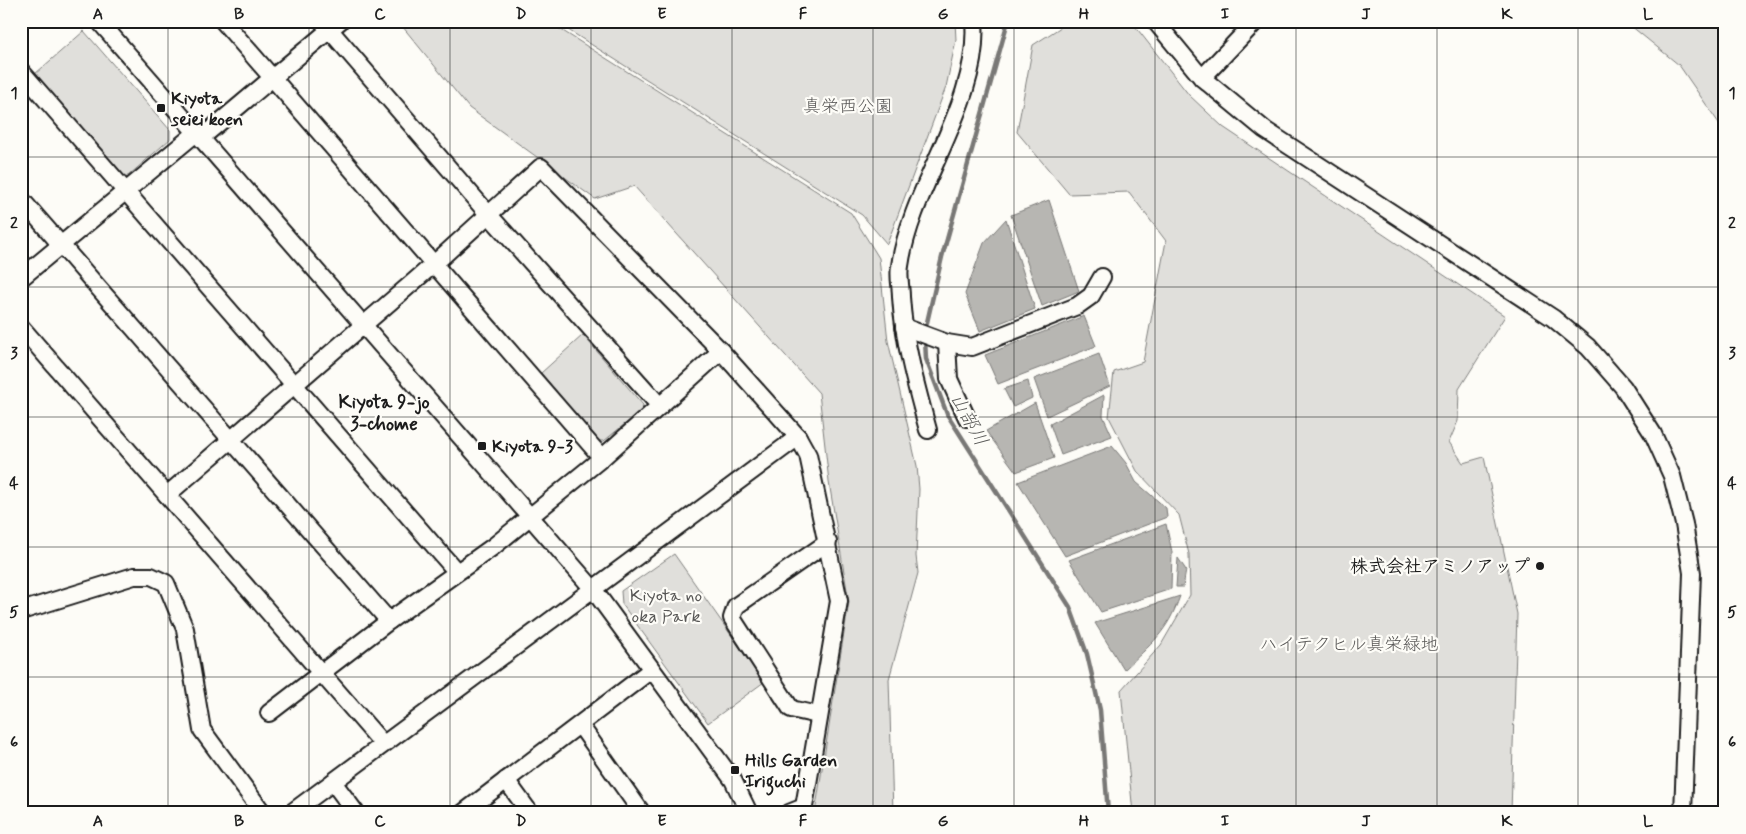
<svg xmlns="http://www.w3.org/2000/svg" width="1746" height="834" font-family="Mynerve,'Klee One',sans-serif">
	<rect width="100%" height="100%" fill="#fdfcf7"/>
	<filter id="ink" filterUnits="userSpaceOnUse"><feTurbulence type="fractalNoise" baseFrequency=".02" numOctaves="2"/><feDisplacementMap in="SourceGraphic" scale="10" xChannelSelector="R" yChannelSelector="G"/><feConvolveMatrix kernelMatrix="1 2 1 2 8 2 1 2 1" color-interpolation-filters="sRGB"/></filter>
	<g filter="url(#ink)">
		<g fill="#e0dfdb" stroke="#7e7e7c">
			<polygon points="398,21 547,21 851,213 879,258 888,341 917,466 919,489 916,556 918,573 889,679 893,813 815,813 849,602 829,482 819,393 634,186 595,199 469,108"/>
			<polygon points="554,21 955,21 956,40 946,87 887,244 862,215"/>
			<polygon points="1057,21 1131,21 1189,95 1223,127 1505,316 1459,389 1458,421 1449,442 1463,463 1484,457 1517,614 1511,813 1133,813 1121,690 1161,645 1190,595 1189,554 1179,515 1137,471 1109,417 1114,372 1143,362 1166,241 1129,192 1069,194 1017,132 1033,45 1061,27"/>
			<polygon points="1625,21 1725,21 1725,132 1679,65"/>
			<polygon points="84,31 170,130 170,139 128,176 121,175 35,74"/>
			<polygon points="583,335 643,405 642,410 604,441 598,441 541,373"/>
			<polygon points="674,554 764,682 708,723 622,604 621,591"/>
		</g>
		<g fill="#b7b6b2" stroke="#797876">
			<polygon points="1049,200 1079,291 1042,306 1011,215"/>
			<polygon points="1006,219 1035,309 980,331 965,294 984,243"/>
			<polygon points="1084,316 1096,346 998,384 985,355"/>
			<polygon points="1099,354 1110,386 1047,416 1034,379"/>
			<polygon points="1028,381 1032,398 1013,407 1004,389"/>
			<polygon points="1104,395 1103,416 1112,436 1061,455 1050,424"/>
			<polygon points="1035,403 1054,458 1016,472 986,431"/>
			<polygon points="1112,446 1126,463 1136,482 1166,508 1167,517 1065,556 1018,482"/>
			<polygon points="1166,524 1172,552 1171,589 1101,612 1069,560"/>
			<polygon points="1178,558 1186,570 1183,587 1176,587"/>
			<path d="M1180,596C1167,633 1152,643 1124,670L1095,623Z"/>
		</g>
		<g fill="none" stroke-linecap="round" stroke-linejoin="round">
			<g stroke="#797876" stroke-width="4.5">
				<polyline points="925,331 942,257 1008,21"/>
				<polyline points="925,339 926,359 947,414 1070,607 1087,654 1100,710 1108,813"/>
			</g>
			<g stroke="#1c1c1c" stroke-width="20">
				<g id="minor">
					<polyline points="99,21 593,589 733,780 749,813"/>
					<polyline points="223,21 602,458"/>
					<polyline points="322,21 489,215 660,406"/>
					<polyline points="1155,21 1202,78 1265,130 1553,318 1588,347 1623,387 1653,434 1672,476 1684,524 1692,573 1683,813"/>
					<polyline points="21,71 456,571"/>
					<polyline points="1202,78 1256,21"/>
					<polyline points="201,138 340,21"/>
					<polyline points="21,199 389,621"/>
					<polyline points="21,278 196,133"/>
					<polyline points="21,327 383,744"/>
					<polyline points="904,327 947,343 972,347 1077,306 1091,296 1102,277"/>
					<polyline points="947,343 949,379 967,418"/>
					<path d="M928,430C916,386 904,343 901,297C901,287 898,276 900,266C911,185 981,103 974,21"/>
					<polyline points="167,495 434,264 541,167 721,351 798,437 808,455 839,601 804,807 789,813"/>
					<polyline points="21,611 134,576 151,576 166,583 185,629 202,730 263,813"/>
					<polyline points="269,713 389,621 494,546 602,458 721,351"/>
					<polyline points="818,715 791,709 732,618 736,606 828,542"/>
					<polyline points="580,725 642,813"/>
					<polyline points="506,780 530,813"/>
					<polyline points="333,782 356,813"/>
					<polyline points="291,813 798,437"/>
					<polyline points="463,813 651,670"/>
				</g>
			</g>
			<use href="#minor" stroke="#fdfcf7" stroke-width="16"/>
		</g>
	</g>
	<path fill="none" stroke="#1c1c1c" stroke-width="1" stroke-opacity="0.55" d="M168,21V813M309,21V813M450,21V813M591,21V813M732,21V813M873,21V813M1014,21V813M1155,21V813M1296,21V813M1437,21V813M1578,21V813M21,157H1725M21,287H1725M21,417H1725M21,547H1725M21,677H1725"/>
	<g fill="#1c1c1c" stroke="#fdfcf7" stroke-width="2">
		<rect x="156" y="103" width="10" height="10" rx="2.5"/>
		<rect x="477" y="441" width="10" height="10" rx="2.5"/>
		<circle cx="1540" cy="566" r="5"/>
		<rect x="730" y="765" width="10" height="10" rx="2.5"/>
	</g>
	<g text-anchor="middle" stroke-width="4.5" stroke-linejoin="round" paint-order="stroke">
		<g font-size="18" font-weight="bold" fill="#1c1c1c" stroke="#fdfcf7" text-anchor="start">
			<text x="171" y="104">Kiyota<tspan x="171" dy="21">seiei koen</tspan></text>
			<text x="492" y="452">Kiyota 9-3</text>
			<text x="1530" y="572" text-anchor="end">株式会社アミノアップ</text>
			<text x="745" y="766">Hills Garden<tspan x="745" dy="21">Iriguchi</tspan></text>
		</g>
		<g font-size="18" fill="#575655" stroke="#fdfcf7">
			<text x="848" y="112">真栄西公園</text>
			<text x="666" y="601">Kiyota no<tspan x="666" dy="21">oka Park</tspan></text>
			<text x="1349" y="650">ハイテクヒル真栄緑地</text>
		</g>
		<g font-size="19" font-weight="bold" fill="#1c1c1c" stroke="#fdfcf7">
			<text x="384" y="408">Kiyota 9-jo<tspan x="384" dy="22">3-chome</tspan></text>
		</g>
		<g font-size="19" font-style="italic" fill="#5a5a58" stroke="#fdfcf7">
			<text transform="translate(970 419) rotate(61)" y="7">山部川</text>
		</g>
	</g>
	<rect width="1746" height="834" fill="none" stroke="#fdfcf7" stroke-width="55"/>
	<rect x="28" y="28" width="1690" height="778" fill="none" stroke="#1c1c1c" stroke-width="2"/>
	<g font-size="16" text-anchor="middle" font-weight="bold" fill="#1c1c1c">
		<text x="98" y="19">A</text>
		<text x="239" y="19">B</text>
		<text x="380" y="19">C</text>
		<text x="521" y="19">D</text>
		<text x="662" y="19">E</text>
		<text x="803" y="19">F</text>
		<text x="943" y="19">G</text>
		<text x="1084" y="19">H</text>
		<text x="1225" y="19">I</text>
		<text x="1366" y="19">J</text>
		<text x="1507" y="19">K</text>
		<text x="1648" y="19">L</text>
		<text x="14" y="98">1</text>
		<text x="1732" y="98">1</text>
		<text x="14" y="228">2</text>
		<text x="1732" y="228">2</text>
		<text x="14" y="358">3</text>
		<text x="1732" y="358">3</text>
		<text x="14" y="488">4</text>
		<text x="1732" y="488">4</text>
		<text x="14" y="617">5</text>
		<text x="1732" y="617">5</text>
		<text x="14" y="747">6</text>
		<text x="1732" y="747">6</text>
		<text x="98" y="826">A</text>
		<text x="239" y="826">B</text>
		<text x="380" y="826">C</text>
		<text x="521" y="826">D</text>
		<text x="662" y="826">E</text>
		<text x="803" y="826">F</text>
		<text x="943" y="826">G</text>
		<text x="1084" y="826">H</text>
		<text x="1225" y="826">I</text>
		<text x="1366" y="826">J</text>
		<text x="1507" y="826">K</text>
		<text x="1648" y="826">L</text>
	</g>
</svg>
